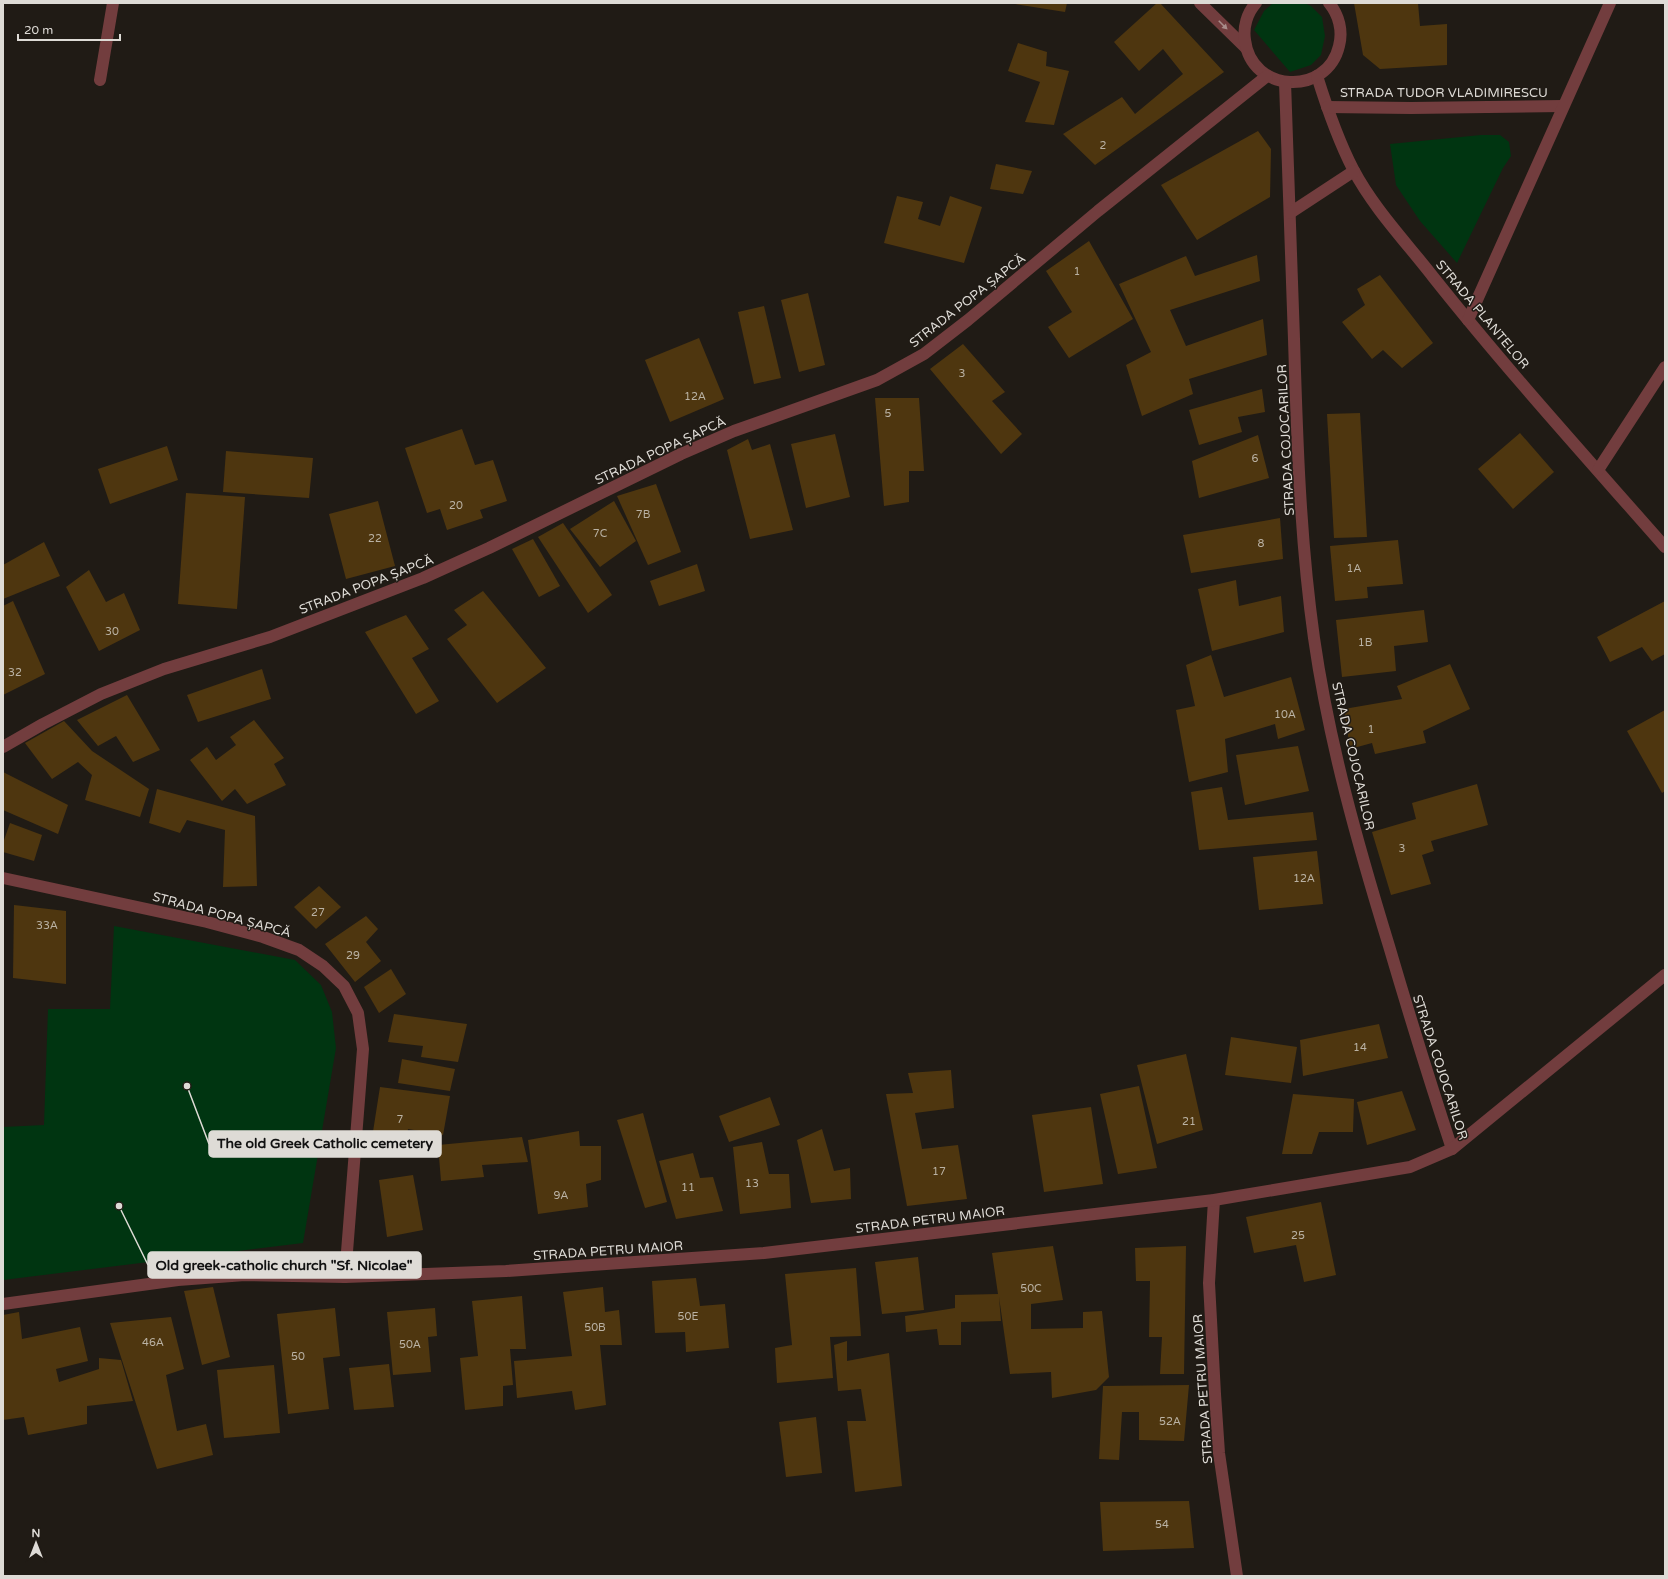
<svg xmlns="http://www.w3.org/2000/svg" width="1668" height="1579" font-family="'Varela Round',sans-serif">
	<rect width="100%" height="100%" fill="#201b15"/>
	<g fill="#003511">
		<polygon points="1273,3 1304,3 1311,6 1322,17 1325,36 1321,55 1311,65 1290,72 1254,30 1264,11"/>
		<polygon points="1481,135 1500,135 1509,142 1511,156 1503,168 1457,263 1420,221 1396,185 1390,144"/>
		<polygon points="114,926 295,960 321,985 332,1012 336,1048 303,1243 3,1280 3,1127 44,1125 48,1009 110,1009"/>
	</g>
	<g fill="#4e360f">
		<polygon points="1009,3 1067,3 1065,12"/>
		<polygon points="1157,3 1160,3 1224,72 1095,165 1063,134 1122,97 1135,114 1183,74 1163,49 1139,71 1114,42"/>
		<polygon points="1354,3 1418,3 1420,26 1447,24 1447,65 1380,69 1363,55"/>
		<polygon points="1018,43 1047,52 1046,66 1069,71 1054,125 1025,122 1040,82 1008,71"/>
		<polygon points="1258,131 1271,149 1270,197 1197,240 1161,185"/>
		<polygon points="996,164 1032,171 1023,194 990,189"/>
		<polygon points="897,196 923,202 918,219 940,226 950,196 982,207 964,263 884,243"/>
		<polygon points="1089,241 1133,319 1069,358 1048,327 1072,312 1046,271"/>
		<polygon points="1257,255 1260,281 1170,310 1186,346 1263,319 1267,355 1189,379 1193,394 1142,416 1126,365 1151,352 1119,284 1186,256 1195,276"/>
		<polygon points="1380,275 1433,343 1402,368 1383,350 1372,359 1342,322 1365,305 1357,289"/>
		<polygon points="808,293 825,365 799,372 781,300"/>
		<polygon points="764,306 781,378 754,384 738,312"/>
		<polygon points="699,338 724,399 670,422 645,360"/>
		<polygon points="963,344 1005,392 992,401 1022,434 1001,454 930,369"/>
		<polygon points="1262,389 1265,412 1238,417 1242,432 1199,445 1189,410"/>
		<polygon points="875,398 919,398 924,471 909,471 909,502 884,506"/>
		<polygon points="1360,413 1367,537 1334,538 1327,414"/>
		<polygon points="462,429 475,465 493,460 507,501 480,510 483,518 447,530 440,509 427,513 405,448"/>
		<polygon points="1520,433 1554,472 1513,509 1478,469"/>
		<polygon points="835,434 850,497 806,508 791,444"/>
		<polygon points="1258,435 1269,478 1199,498 1192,461"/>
		<polygon points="748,439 752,450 770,444 793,530 750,539 727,450"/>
		<polygon points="167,446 178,480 110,504 98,469"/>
		<polygon points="226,451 313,458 309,498 223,492"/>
		<polygon points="656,484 681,552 648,565 617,496"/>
		<polygon points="186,493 245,497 237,609 178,604"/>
		<polygon points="378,501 395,566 346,579 329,514"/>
		<polygon points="614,501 636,541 600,567 570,529"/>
		<polygon points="1280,518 1283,559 1191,573 1183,535"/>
		<polygon points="563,523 612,595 588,613 538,537"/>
		<polygon points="533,539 560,586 539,597 512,549"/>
		<polygon points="1398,540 1403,584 1367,587 1368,598 1335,601 1330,546"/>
		<polygon points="44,542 60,576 3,599 3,565"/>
		<polygon points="697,564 705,591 659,606 650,581"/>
		<polygon points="89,570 106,602 124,593 140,630 99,651 66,587"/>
		<polygon points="1236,580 1239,606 1281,596 1284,632 1212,651 1198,589"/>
		<polygon points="483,591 546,668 497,703 447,639 467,625 454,610"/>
		<polygon points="13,601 45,674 3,695 3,606"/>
		<polygon points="1665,601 1665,654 1652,661 1642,647 1610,662 1597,637"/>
		<polygon points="1424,610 1428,642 1394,646 1396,671 1342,677 1336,620"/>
		<polygon points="406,615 429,649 412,658 439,701 416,714 365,632"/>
		<polygon points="1211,655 1224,697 1291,677 1305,730 1278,739 1275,724 1225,739 1228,772 1189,782 1176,710 1195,706 1186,665"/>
		<polygon points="1450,664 1470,709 1423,731 1426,743 1375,754 1372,743 1350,749 1344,709 1402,699 1397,686"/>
		<polygon points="262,669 271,699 198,722 187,695"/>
		<polygon points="127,695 160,750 133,762 116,736 98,746 77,720"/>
		<polygon points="1665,710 1665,791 1662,793 1627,731"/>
		<polygon points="254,720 284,758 274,764 286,785 247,804 235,789 222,801 190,760 207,747 216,760 236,745 230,737"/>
		<polygon points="64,721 92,751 149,789 140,817 85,800 92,775 78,762 52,779 25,743"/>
		<polygon points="1298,746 1309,791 1245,805 1236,755"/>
		<polygon points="3,772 68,805 58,834 3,810"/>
		<polygon points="1477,784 1488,825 1431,841 1434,851 1422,855 1431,884 1391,895 1372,832 1416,819 1412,803"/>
		<polygon points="1222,787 1228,820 1313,812 1317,840 1199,850 1191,792"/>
		<polygon points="157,789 255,816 257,886 223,887 225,830 187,820 180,833 149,823"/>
		<polygon points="10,823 42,835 34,861 3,852 3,843"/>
		<polygon points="1317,851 1323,904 1259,910 1253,857"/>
		<polygon points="319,886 341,907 316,929 294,907"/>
		<polygon points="14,905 66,911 66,984 13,978"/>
		<polygon points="366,916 378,929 366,942 381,961 355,982 325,944"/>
		<polygon points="391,969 406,994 379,1013 364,987"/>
		<polygon points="394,1014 467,1024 458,1062 421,1057 423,1046 388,1042"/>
		<polygon points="1379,1024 1388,1058 1303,1076 1300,1040"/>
		<polygon points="1231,1037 1297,1047 1291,1083 1225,1075"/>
		<polygon points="1186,1054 1203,1130 1157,1144 1137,1065"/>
		<polygon points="402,1059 455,1069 450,1091 398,1083"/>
		<polygon points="951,1070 954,1108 915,1113 922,1149 958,1145 967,1199 907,1206 886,1094 913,1093 908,1073"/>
		<polygon points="1139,1086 1157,1168 1118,1174 1100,1094"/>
		<polygon points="380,1087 450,1096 443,1135 408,1129 406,1144 372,1138"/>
		<polygon points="1402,1091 1416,1130 1367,1145 1357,1102"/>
		<polygon points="1293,1094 1354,1099 1353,1132 1319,1132 1312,1154 1282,1154"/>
		<polygon points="770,1097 780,1125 729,1142 719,1116"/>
		<polygon points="1091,1107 1103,1184 1044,1192 1032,1115"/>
		<polygon points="643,1113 667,1202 645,1208 617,1120"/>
		<polygon points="822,1129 834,1171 850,1168 851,1199 811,1203 797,1140"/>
		<polygon points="579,1131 580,1146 601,1146 601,1180 586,1184 588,1207 538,1214 528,1140"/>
		<polygon points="522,1137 528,1162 482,1165 484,1177 441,1181 438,1145"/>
		<polygon points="762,1142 769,1174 789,1174 791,1208 740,1214 733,1147"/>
		<polygon points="693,1153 700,1178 713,1177 723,1211 676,1219 659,1161"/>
		<polygon points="413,1175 423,1230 387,1237 379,1180"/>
		<polygon points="1321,1202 1336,1275 1304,1282 1296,1245 1254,1253 1246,1217"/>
		<polygon points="1053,1246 1063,1300 1031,1304 1031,1329 1083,1328 1083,1312 1102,1311 1109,1377 1096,1390 1052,1398 1051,1372 1010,1374 999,1297 1001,1321 961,1322 961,1345 939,1345 937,1329 906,1332 905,1316 955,1308 955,1295 998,1294 992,1253"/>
		<polygon points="1186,1246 1184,1374 1160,1374 1162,1337 1149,1337 1150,1281 1136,1281 1135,1248"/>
		<polygon points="918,1257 924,1310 882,1314 875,1262"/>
		<polygon points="856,1268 861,1336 830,1337 833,1378 777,1383 775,1348 792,1345 785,1274"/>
		<polygon points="696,1278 700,1306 725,1304 729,1348 686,1352 685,1332 655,1333 652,1281"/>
		<polygon points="213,1287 230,1357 202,1365 184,1291"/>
		<polygon points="603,1287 605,1312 619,1310 622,1345 600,1345 606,1405 575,1410 572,1391 517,1398 514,1361 572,1356 563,1292"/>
		<polygon points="522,1296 526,1349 510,1349 513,1385 503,1386 503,1406 465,1410 460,1358 478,1356 472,1301"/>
		<polygon points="335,1308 340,1356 323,1358 329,1409 288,1414 277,1314"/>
		<polygon points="435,1308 437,1336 428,1337 431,1372 393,1375 387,1312"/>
		<polygon points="19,1312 22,1339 80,1327 88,1361 56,1369 59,1382 99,1369 99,1358 121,1360 133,1401 87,1406 87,1424 28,1435 24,1417 3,1420 3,1315"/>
		<polygon points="171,1317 184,1369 166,1375 177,1431 206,1424 213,1455 157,1469 110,1323"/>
		<polygon points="847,1341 847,1361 889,1353 902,1486 855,1492 847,1421 866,1421 861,1389 838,1391 834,1345"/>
		<polygon points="389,1364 394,1407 354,1410 349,1368"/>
		<polygon points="274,1365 280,1433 224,1438 217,1370"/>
		<polygon points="1189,1385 1184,1441 1139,1440 1139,1412 1122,1412 1119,1460 1099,1459 1103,1386"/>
		<polygon points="816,1417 822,1473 786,1477 779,1422"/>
		<polygon points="1189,1501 1194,1548 1103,1551 1100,1502"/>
	</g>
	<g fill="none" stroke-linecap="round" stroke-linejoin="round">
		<g stroke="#723d3e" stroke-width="12">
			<polyline points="1200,3 1246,48"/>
			<path d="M1256,3C1247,13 1243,27 1245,40C1251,93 1327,97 1339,46C1343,31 1339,15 1329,3"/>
			<path d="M1317,76C1327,108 1338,140 1353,169C1374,209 1407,243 1434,278C1508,371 1587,458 1665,547"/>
			<polyline points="100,80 113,3"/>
			<path d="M1285,82C1288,168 1291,253 1294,339C1297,439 1300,539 1314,638C1329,743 1358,845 1389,946C1409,1014 1430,1082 1452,1149"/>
			<polyline points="1327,107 1411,108 1563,106"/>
			<polyline points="1290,213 1354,171"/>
			<polyline points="1468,320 1610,3"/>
			<polyline points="1598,470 1665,367"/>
			<polyline points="3,747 43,724 101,694 164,669 270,637 423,578 489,548 681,454 734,431 877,380 924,354 968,320 1098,211 1267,76"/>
			<polyline points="3,878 207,922 263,937 299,950 323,966 344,986 358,1013 363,1049 345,1277"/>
			<polyline points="1214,1200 1209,1283 1215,1394 1219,1453 1237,1576"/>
			<polyline points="3,1304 178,1280 245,1275 345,1277 506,1271 764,1253 1214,1200 1410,1167 1452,1149 1665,975"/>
		</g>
	</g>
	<defs><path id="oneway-solid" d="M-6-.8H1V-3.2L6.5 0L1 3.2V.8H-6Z"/></defs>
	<use fill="#a88c8a" href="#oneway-solid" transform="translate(1223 25) rotate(45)"/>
	<g text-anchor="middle" stroke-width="3" stroke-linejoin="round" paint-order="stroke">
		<g font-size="11" fill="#bab2a4">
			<text x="1103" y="149">2</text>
			<text x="1077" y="275">1</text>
			<text x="962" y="377">3</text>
			<text x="695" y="400">12A</text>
			<text x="888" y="417">5</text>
			<text x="1255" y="462">6</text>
			<text x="456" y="509">20</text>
			<text x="643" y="518">7B</text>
			<text x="600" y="537">7C</text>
			<text x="375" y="542">22</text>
			<text x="1261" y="547">8</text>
			<text x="1354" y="572">1A</text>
			<text x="112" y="635">30</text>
			<text x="1365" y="646">1B</text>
			<text x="15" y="676">32</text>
			<text x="1285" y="718">10A</text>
			<text x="1371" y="733">1</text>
			<text x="1402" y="852">3</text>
			<text x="1304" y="882">12A</text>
			<text x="318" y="916">27</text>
			<text x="47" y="929">33A</text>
			<text x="353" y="959">29</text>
			<text x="1360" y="1051">14</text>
			<text x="400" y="1123">7</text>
			<text x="1189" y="1125">21</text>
			<text x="939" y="1175">17</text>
			<text x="752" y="1187">13</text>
			<text x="688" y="1191">11</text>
			<text x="561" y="1199">9A</text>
			<text x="1298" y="1239">25</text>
			<text x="1031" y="1292">50C</text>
			<text x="688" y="1320">50E</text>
			<text x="595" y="1331">50B</text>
			<text x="153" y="1346">46A</text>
			<text x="410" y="1348">50A</text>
			<text x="298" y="1360">50</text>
			<text x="1170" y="1425">52A</text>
			<text x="1162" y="1528">54</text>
		</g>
		<g font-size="13" fill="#dedbd6" stroke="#201b15">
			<text x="1444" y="97">STRADA TUDOR VLADIMIRESCU</text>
			<text transform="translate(967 300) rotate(-38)" y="5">STRADA POPA ȘAPCĂ</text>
			<text transform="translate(1483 314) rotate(50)" y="5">STRADA PLANTELOR</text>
			<text transform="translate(1285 440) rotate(-93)" y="5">STRADA COJOCARILOR</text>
			<text transform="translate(660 450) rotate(-25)" y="5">STRADA POPA ȘAPCĂ</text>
			<text transform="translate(366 584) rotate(-21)" y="5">STRADA POPA ȘAPCĂ</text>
			<text transform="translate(1354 756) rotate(77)" y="5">STRADA COJOCARILOR</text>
			<text transform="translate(222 914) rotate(15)" y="5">STRADA POPA ȘAPCĂ</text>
			<text transform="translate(1441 1067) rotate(72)" y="5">STRADA COJOCARILOR</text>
			<text transform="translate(930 1219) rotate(-7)" y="5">STRADA PETRU MAIOR</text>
			<text transform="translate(608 1250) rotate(-4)" y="5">STRADA PETRU MAIOR</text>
			<text transform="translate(1202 1389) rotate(-94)" y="5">STRADA PETRU MAIOR</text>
		</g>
	</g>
	<path fill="none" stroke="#dedbd6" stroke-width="1.5" d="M187 1086L209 1144M119 1206L148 1265"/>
	<g fill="#dedbd6" stroke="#201b15" stroke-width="1.5">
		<circle cx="187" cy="1086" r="4"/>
		<circle cx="119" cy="1206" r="4"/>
	</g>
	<g fill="#dedbd6" stroke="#dedbd6" stroke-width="1.5">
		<rect x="209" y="1131" width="232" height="26" rx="4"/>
		<rect x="148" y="1252" width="273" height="26" rx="4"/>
	</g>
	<g font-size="14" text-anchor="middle" font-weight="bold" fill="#111">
		<text x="325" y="1148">The old Greek Catholic cemetery</text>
		<text x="284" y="1270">Old greek-catholic church "Sf. Nicolae"</text>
	</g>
	<rect width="1668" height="1579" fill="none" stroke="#dedbd6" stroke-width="8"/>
	<g transform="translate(36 1543)" stroke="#201b15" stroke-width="3" paint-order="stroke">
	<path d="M0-3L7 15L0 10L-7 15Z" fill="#dedbd6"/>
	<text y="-6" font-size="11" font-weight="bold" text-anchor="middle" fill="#dedbd6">N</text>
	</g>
	<path d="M18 34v6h102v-6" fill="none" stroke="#dedbd6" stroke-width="2"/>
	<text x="24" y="34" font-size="12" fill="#dedbd6" stroke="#201b15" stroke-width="3" paint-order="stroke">20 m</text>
</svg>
